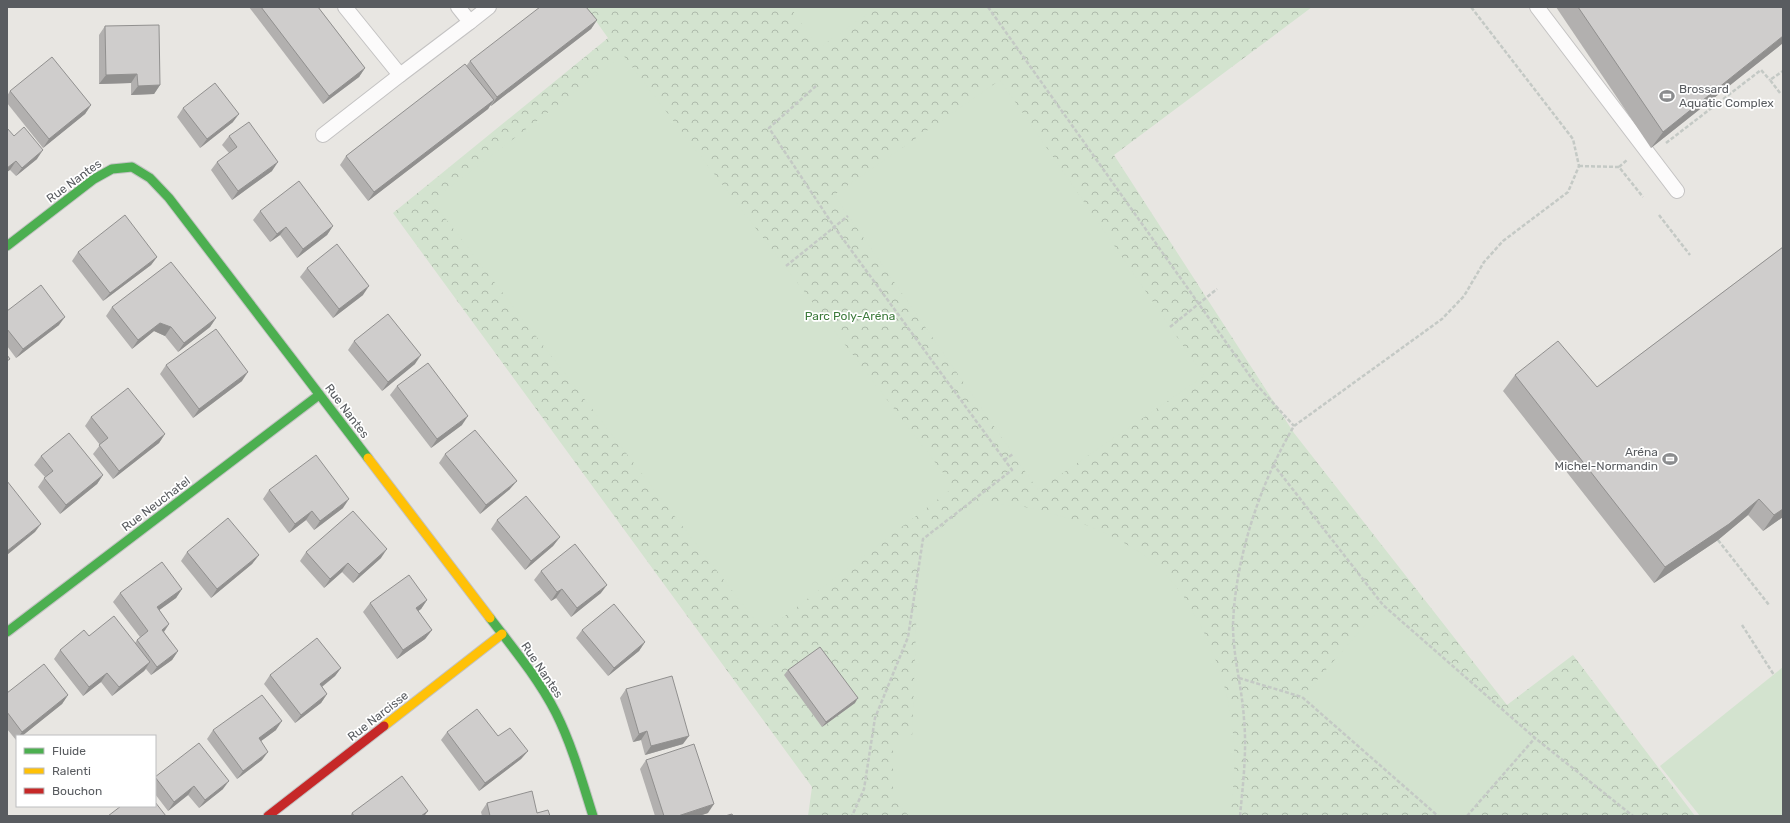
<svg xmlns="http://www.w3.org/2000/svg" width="1790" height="823" font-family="Rubik,sans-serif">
	<defs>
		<pattern id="park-crowns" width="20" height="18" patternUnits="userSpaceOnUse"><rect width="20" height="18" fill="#d3e3cf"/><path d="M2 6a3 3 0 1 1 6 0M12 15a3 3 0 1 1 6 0" fill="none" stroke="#aebbab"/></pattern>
	</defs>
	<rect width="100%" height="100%" fill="#e8e6e2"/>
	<polygon fill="url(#park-crowns)" points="586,7 1312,7 1114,155 1294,433 1507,705 1573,655 1695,816 808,816 812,787 393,213 608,38"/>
	<g fill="#d3e3cf">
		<polygon points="790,7 877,7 819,48"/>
		<polygon points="623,55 954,487 764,632 432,201"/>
		<polygon points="1000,80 1204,376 1038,490 834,195"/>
		<path d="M971,504C987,505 1004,504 1019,506C1067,514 1136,540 1168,577C1191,602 1206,634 1218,666C1235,714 1239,766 1229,816H909L893,799V740H912L919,545Z"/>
		<polygon points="1383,605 1535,738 1467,816 1438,816 1302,697"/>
		<polygon points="1783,667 1783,816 1700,816 1660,766"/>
	</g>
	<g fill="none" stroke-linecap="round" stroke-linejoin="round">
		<g stroke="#c4c3c3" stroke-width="16">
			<g id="lane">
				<polyline points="345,7 400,75 470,22 458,7"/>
				<polyline points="1537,7 1677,191"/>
				<polyline points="470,22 489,7"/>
				<polyline points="323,135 400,75"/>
			</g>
		</g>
		<g stroke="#c3c3c3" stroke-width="11">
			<g id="fast">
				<polyline points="7,246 94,179 112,169 132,167 150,178 169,198 368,458"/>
				<path d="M490,618C513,648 538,678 556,713C572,745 582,781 593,816"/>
				<polyline points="7,632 319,395"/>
			</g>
		</g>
		<g stroke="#c3c3c3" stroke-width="11">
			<g id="slow">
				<polyline points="368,458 490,618"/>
				<polyline points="384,726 502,634"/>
			</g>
		</g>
		<g stroke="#c3c3c3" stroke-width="11">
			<polyline id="jam" points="268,816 384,726"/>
		</g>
		<g stroke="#c4c9c5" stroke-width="2.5" stroke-dasharray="4 2" stroke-linecap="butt">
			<polyline points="988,7 1255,383 1294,426"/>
			<polyline points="816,86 769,128 835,228 1012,470 923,539 908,637 875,718 864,789 852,816"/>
			<polyline points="1780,93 1770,80 1783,71"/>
			<polyline points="1666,143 1761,70 1770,80"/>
			<polyline points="1579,166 1619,167 1643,197"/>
			<polyline points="1619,167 1627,160"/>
			<polyline points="1659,215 1690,255"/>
			<polyline points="786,266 848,216"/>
			<polyline points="1170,327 1217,289"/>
			<polyline points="1004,460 1013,454"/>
			<polyline points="1273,464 1383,605 1535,738 1633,816"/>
			<polyline points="1718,540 1769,605"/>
			<polyline points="1742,625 1774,675"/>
			<polyline points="1239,678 1302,697 1438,816"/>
			<path d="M1240,816C1243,784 1247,751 1244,719C1242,687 1233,657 1233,625C1235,559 1260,483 1294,426L1442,319L1464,296L1484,262L1503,241L1568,192L1579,166L1573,139L1471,7"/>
			<polyline points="1467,816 1535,738"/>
		</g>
		<use href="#lane" stroke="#fcfbfb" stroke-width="14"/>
		<use href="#fast" stroke="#4caf50" stroke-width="9"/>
		<use href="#slow" stroke="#ffc107" stroke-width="9"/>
		<use href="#jam" stroke="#c62828" stroke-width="9"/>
	</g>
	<g fill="#b2b0af">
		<polygon points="249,7 318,7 365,68 359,77 323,104"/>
		<polygon points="1556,7 1783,7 1783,43 1651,148"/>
		<polygon points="597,20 591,29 491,106 490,105 488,109 368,201 340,165 346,156 467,65 470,61"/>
		<polygon points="105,26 160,85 154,94 131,95 131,83 99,84 99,35"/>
		<polygon points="10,91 91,105 85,114 43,148 7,103 7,96"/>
		<polygon points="183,108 233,122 200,148 177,117"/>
		<polygon points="14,136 37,159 16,176 10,170"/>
		<polygon points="229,136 272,171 232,200 211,170 217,162 229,153 222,145"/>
		<polygon points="260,211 333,226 327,235 297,258 280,235 270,242 253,220"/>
		<polygon points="1783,247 1783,517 1763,531 1748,515 1718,540 1654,583 1503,391 1515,375 1597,387"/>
		<polygon points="78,252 157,257 151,265 103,301 72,261"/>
		<polygon points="307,268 363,295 333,318 300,277"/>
		<polygon points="112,307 216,318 210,327 178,352 165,336 154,331 132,349 106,316"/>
		<polygon points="7,311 59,325 16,358 7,346"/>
		<polygon points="354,341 415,364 382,391 348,350"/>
		<polygon points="166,365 242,381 193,418 160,374"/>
		<polygon points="397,386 462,425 431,448 390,395"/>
		<polygon points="91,417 165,434 159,443 113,479 93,454 100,445 85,426"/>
		<polygon points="445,454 510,489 480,514 439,463"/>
		<polygon points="41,456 103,475 97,484 60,514 38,487 45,477 34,465"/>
		<polygon points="269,490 343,508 314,530 306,520 289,533 263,499"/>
		<polygon points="497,520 560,537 553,546 525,570 491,529"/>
		<polygon points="187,552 259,555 252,564 211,598 181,561"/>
		<polygon points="306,552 381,558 353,583 342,572 324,588 300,561"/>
		<polygon points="541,571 601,593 571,617 556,598 551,601 534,580"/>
		<polygon points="182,589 176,598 159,610 169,624 164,632 178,651 172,660 151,675 146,669 144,671 112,696 101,682 83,696 54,659 60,650 89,636 135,643 137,640 140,637 113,602 120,593"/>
		<polygon points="427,600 421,609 418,611 432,630 425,639 397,659 363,612 370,603"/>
		<polygon points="582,630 645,642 639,651 608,676 576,638"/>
		<polygon points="341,668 335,676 322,687 327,694 321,703 295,723 264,684 270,675"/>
		<polygon points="788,670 855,703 822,727 784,675"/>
		<polygon points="626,689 683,744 645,755 641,740 633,742 620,698"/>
		<polygon points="7,693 68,695 62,704 22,736 17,736 17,740 16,740 7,729"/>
		<polygon points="213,730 276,730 261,741 262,760 237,779 207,739"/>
		<polygon points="447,732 498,736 528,751 521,759 479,791 441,740"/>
		<polygon points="646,760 708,813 699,816 655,816 640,769"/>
		<polygon points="155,777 223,789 199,808 188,795 168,811 155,794"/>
		<polygon points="487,803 537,813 550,816 482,816 481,812"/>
		<polygon points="428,811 424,816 350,816 352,813"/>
	</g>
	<g fill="#91908f">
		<polygon points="597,20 591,29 491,106 497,97"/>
		<polygon points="1783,36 1783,43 1651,148 1663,132"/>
		<polygon points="365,68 359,77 323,104 329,96"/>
		<polygon points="137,74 131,83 99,84 106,75"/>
		<polygon points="160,85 154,94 131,95 138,86"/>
		<polygon points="494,100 488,109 368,201 374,192"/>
		<polygon points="91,105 85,114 43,148 49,139"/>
		<polygon points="239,114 233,122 200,148 207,139"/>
		<polygon points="43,150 37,159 16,176 22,168"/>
		<polygon points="16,161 10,170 7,172 7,168"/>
		<polygon points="278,162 272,171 232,200 238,191"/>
		<polygon points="333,226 327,235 297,258 303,249"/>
		<polygon points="286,227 280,235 270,242 277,234"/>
		<polygon points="157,257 151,265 103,301 110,293"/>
		<polygon points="369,286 363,295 333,318 339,309"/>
		<polygon points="65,317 59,325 16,358 23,349"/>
		<polygon points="216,318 210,327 178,352 184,343"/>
		<polygon points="160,323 171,327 165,336 154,331 132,349 138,340"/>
		<polygon points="421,355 415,364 382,391 388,382"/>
		<polygon points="248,372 242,381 193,418 199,409"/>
		<polygon points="468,416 462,425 431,448 437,439"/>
		<polygon points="165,434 159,443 113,479 119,471"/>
		<polygon points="103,475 97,484 60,514 66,505"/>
		<polygon points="517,481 510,489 480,514 486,505"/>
		<polygon points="349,499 343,508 314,530 320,521"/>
		<polygon points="1759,499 1748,515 1718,540 1654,583 1665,567"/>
		<polygon points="1783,509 1783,517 1763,531 1774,515"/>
		<polygon points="312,511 306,520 289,533 295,524"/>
		<polygon points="41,524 35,532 7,555 7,551"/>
		<polygon points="560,537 553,546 525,570 531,561"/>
		<polygon points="387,549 381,558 353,583 359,574"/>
		<polygon points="259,555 252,564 211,598 217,589"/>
		<polygon points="348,563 342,572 324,588 330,579"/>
		<polygon points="607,585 601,593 571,617 577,608"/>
		<polygon points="182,589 176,598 151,616 157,607"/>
		<polygon points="562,589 556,598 551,601 557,592"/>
		<polygon points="427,600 421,609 410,617 416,608"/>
		<polygon points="169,624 163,633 162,630"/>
		<polygon points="432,630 425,639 397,659 403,650"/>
		<polygon points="645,642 639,651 608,676 614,668"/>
		<polygon points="178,651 172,660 151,675 157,667"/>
		<polygon points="150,662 144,671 112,696 119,687"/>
		<polygon points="341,668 335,676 314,693 320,684"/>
		<polygon points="107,673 101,682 83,696 89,687"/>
		<polygon points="327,694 321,703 295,723 301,715"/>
		<polygon points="68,695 62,704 22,736 19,736 22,732"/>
		<polygon points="858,698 855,703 822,727 826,722"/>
		<polygon points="282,721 276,730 253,747 259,738"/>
		<polygon points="647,731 641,740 633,742 639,734"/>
		<polygon points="689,736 683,744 645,755 651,746"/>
		<polygon points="528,751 521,759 479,791 485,783"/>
		<polygon points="268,752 262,760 237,779 243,771"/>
		<polygon points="229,781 223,789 199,808 205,800"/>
		<polygon points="194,786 188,795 168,811 174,802"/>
		<polygon points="714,804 708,813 699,816 678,816"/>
		<polygon points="428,811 424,816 421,816"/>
	</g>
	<g fill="#cfcdcc" stroke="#91908f">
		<polygon points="261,7 318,7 365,68 329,96"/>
		<polygon points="540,7 586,7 597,20 497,97 470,61"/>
		<polygon points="1578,7 1783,7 1783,36 1663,132"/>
		<polygon points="159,25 160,85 138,86 137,74 106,75 105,26"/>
		<polygon points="52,57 91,105 49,139 10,91"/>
		<polygon points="465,64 494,100 374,192 346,156"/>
		<polygon points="215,83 239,114 207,139 183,108"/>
		<polygon points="249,122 278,162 238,191 217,162 237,147 229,136"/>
		<polygon points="24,127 43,150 22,168 16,161 7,168 7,128 14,136"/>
		<polygon points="299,181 333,226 303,249 286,227 277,234 260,211"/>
		<polygon points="125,215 157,257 110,293 78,252"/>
		<polygon points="337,244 369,286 339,309 307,268"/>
		<polygon points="1783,247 1783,509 1774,515 1759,499 1729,524 1665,567 1515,375 1558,341 1597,387"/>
		<polygon points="171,262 216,318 184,343 171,327 160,323 138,340 112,307"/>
		<polygon points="41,285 65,317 23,349 7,329 7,311"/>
		<polygon points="388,314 421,355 388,382 354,341"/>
		<polygon points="216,329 248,372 199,409 166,365"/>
		<polygon points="7,355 10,359 7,361"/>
		<polygon points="428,363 468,416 437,439 397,386"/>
		<polygon points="128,388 165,434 119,471 99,445 108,438 91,417"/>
		<polygon points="475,430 517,481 486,505 445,454"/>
		<polygon points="69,433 103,475 66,505 44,478 53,471 41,456"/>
		<polygon points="316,455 349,499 320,521 312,511 295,524 269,490"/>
		<polygon points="7,481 41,524 7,551"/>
		<polygon points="526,496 560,537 531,561 497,520"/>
		<polygon points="353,511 387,549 359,574 348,563 330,579 306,552"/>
		<polygon points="228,518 259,555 217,589 187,552"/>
		<polygon points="575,544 607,585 577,608 562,589 557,592 541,571"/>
		<polygon points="162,562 182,589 157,607 169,624 162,630 178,651 157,667 137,640 148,631 120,593"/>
		<polygon points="409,575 427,600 416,608 432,630 403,650 370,603"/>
		<polygon points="614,604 645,642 614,668 582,630"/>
		<polygon points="114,616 150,662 119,687 107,673 89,687 60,650 84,630 89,636"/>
		<polygon points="317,638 341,668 320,684 327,694 301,715 270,675"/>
		<polygon points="820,647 858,698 826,722 788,670"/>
		<polygon points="44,664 68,695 22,732 7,712 7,693"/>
		<polygon points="672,676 689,736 651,746 647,731 639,734 626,689"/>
		<polygon points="262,695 282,721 259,738 268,752 243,771 213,730"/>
		<polygon points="477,709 498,736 510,728 528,751 485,783 447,732"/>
		<polygon points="199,743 229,781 205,800 194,786 174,802 155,777"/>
		<polygon points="694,744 714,804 678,816 664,816 646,760"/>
		<polygon points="402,776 428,811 421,816 354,816 352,813"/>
		<polygon points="532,791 537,813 548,810 550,816 490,816 487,803"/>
		<polygon points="155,802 166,816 108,816 121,806 155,806"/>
		<polygon points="732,814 733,816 725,816"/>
	</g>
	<defs>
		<g id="stadium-bare" transform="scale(1.2)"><path d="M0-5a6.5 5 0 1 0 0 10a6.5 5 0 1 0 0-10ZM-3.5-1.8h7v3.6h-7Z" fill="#8b8c8e" stroke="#fff" stroke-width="2.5" paint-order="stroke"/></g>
	</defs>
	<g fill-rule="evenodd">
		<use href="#stadium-bare" x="1667" y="96"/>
		<use href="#stadium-bare" x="1670" y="459"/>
	</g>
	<g text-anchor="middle" stroke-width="3.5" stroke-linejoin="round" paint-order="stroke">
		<g font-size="12" fill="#595c60" stroke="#fff" text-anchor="start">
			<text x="1679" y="93">Brossard<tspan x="1679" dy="14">Aquatic Complex</tspan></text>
			<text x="1658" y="456" text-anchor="end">Aréna<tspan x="1658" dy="14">Michel-Normandin</tspan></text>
		</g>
		<g font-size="12" fill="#595c60" stroke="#fff">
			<text transform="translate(74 181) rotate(-36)" y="4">Rue Nantes</text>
			<text transform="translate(347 411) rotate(53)" y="4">Rue Nantes</text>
			<text transform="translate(156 504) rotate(-37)" y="4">Rue Neuchatel</text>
			<text transform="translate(542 670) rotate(56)" y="4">Rue Nantes</text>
			<text transform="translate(378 716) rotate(-38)" y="4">Rue Narcisse</text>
		</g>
		<g font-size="12" fill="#3d7b3c" stroke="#fff">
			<text x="850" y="320">Parc Poly-Aréna</text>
		</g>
	</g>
	<rect width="1790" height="823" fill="none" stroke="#595c60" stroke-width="16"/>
	<rect x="16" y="735" width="140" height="72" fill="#ffffff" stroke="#bdbebf"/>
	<rect x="24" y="748" width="20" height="6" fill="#4caf50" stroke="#bdbebf"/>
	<text x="52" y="755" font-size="12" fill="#595c60">Fluide</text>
	<rect x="24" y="768" width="20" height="6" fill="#ffc107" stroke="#bdbebf"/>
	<text x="52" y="775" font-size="12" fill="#595c60">Ralenti</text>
	<rect x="24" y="788" width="20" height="6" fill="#c62828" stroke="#bdbebf"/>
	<text x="52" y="795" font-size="12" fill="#595c60">Bouchon</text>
</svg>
